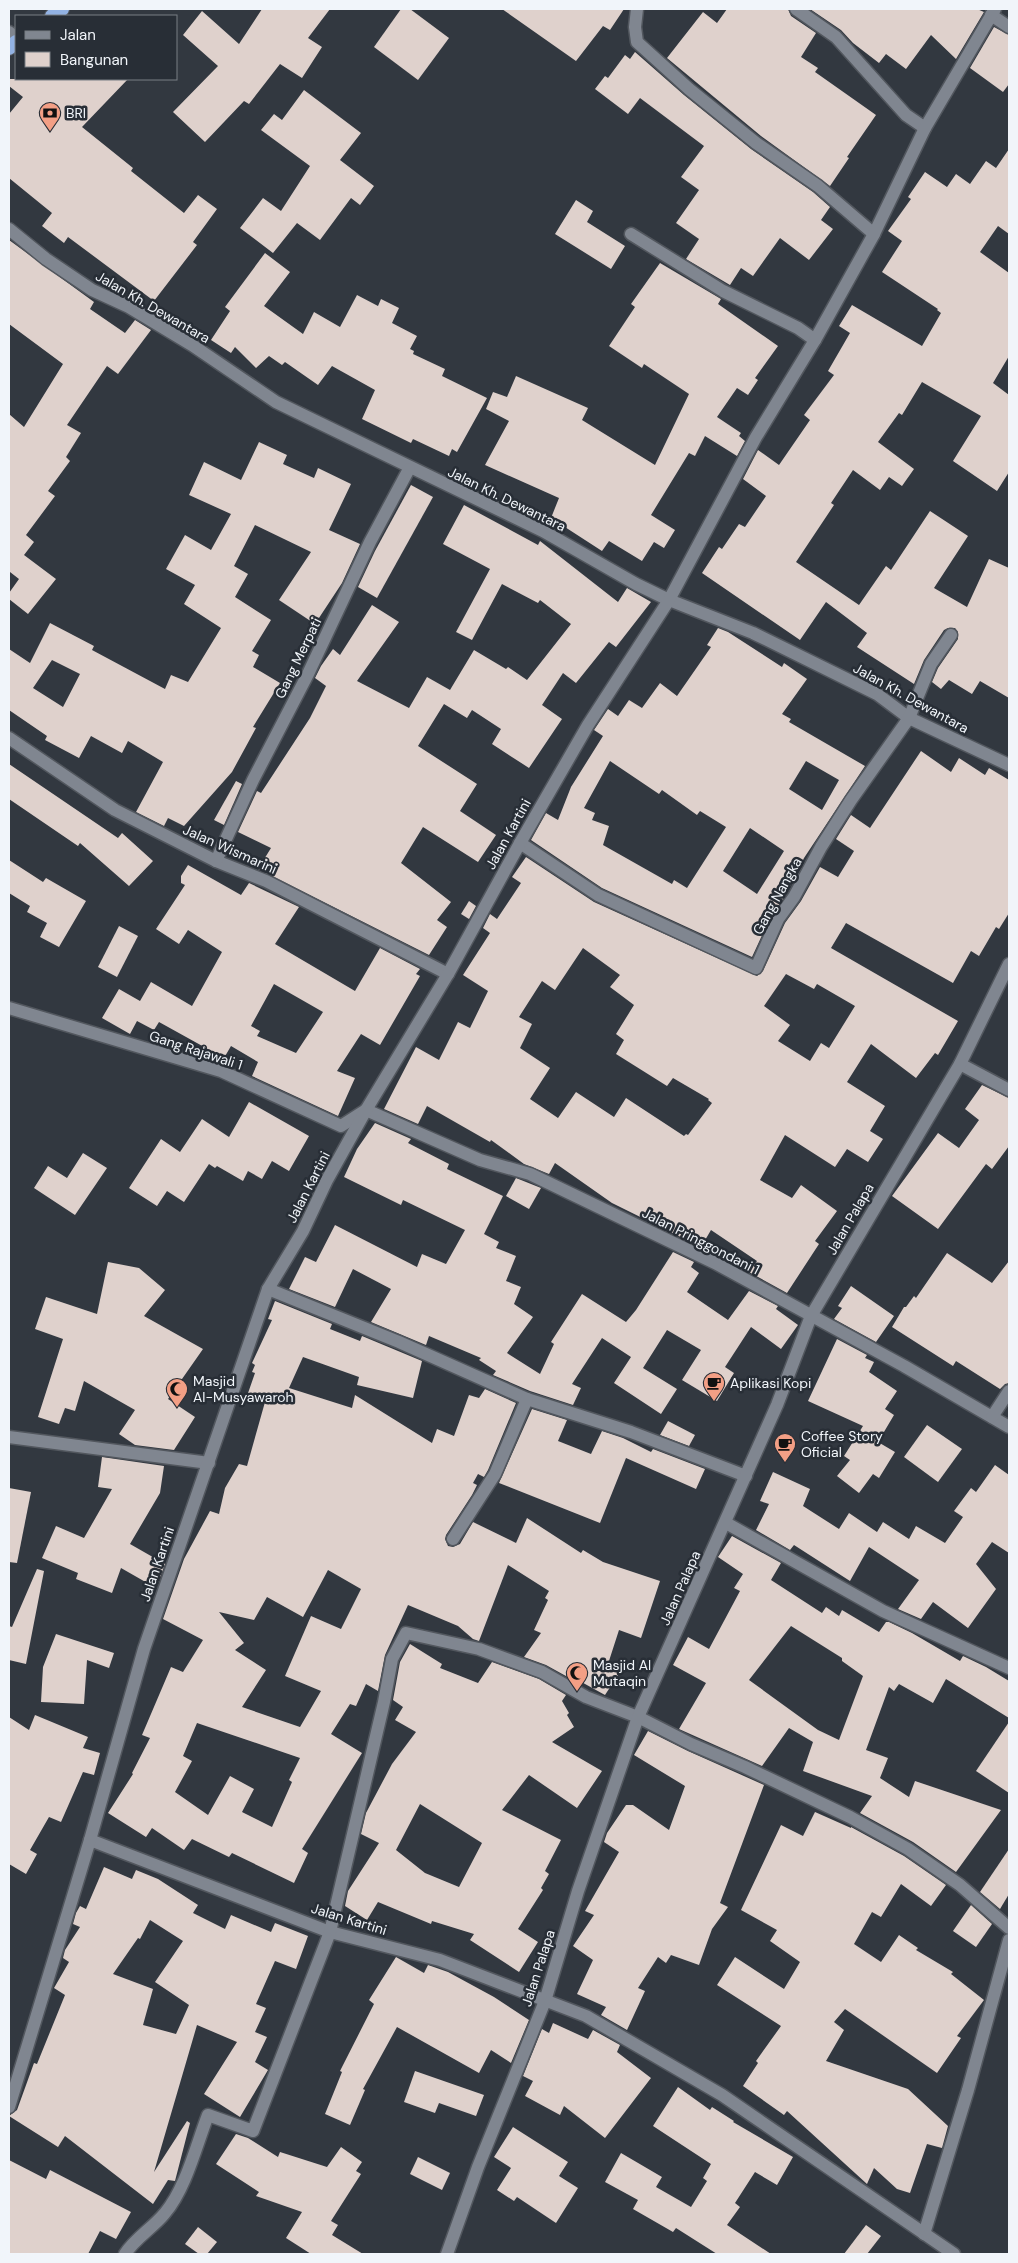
<svg xmlns="http://www.w3.org/2000/svg" width="1018" height="2263" font-family="'DM Sans',sans-serif">
	<rect width="100%" height="100%" fill="#323840"/>
	<g fill="#dfd1cc" fill-rule="evenodd">
		<polygon points="262,9 330,9 308,38 322,47 302,78 280,64 249,104 244,101 205,142 173,112 218,66 183,35 202,11 239,44"/>
		<polygon points="401,9 410,9 449,38 418,80 374,47"/>
		<polygon points="502,9 624,9 610,30 603,26 576,61"/>
		<polygon points="727,9 788,9 791,16 816,33 801,57 818,68 815,72 876,115 847,157 849,158 830,186 761,136 667,58 703,12 717,23"/>
		<polygon points="810,9 977,9 984,12 956,59 931,35 906,69 886,54 879,63 853,43 841,30"/>
		<polygon points="994,27 1009,35 1009,84 1003,92 970,68"/>
		<polygon points="635,52 684,95 751,149 813,192 830,207 821,220 833,229 809,260 780,238 753,276 741,268 730,285 686,259 699,239 676,223 699,190 681,177 704,146 640,98 628,114 595,89 605,76 608,78 625,55 630,59"/>
		<polygon points="9,79 128,79 82,127 133,168 131,171 184,213 198,195 217,209 193,242 197,245 154,301 68,237 64,243 42,226 52,213 9,178 9,114 23,97 9,86"/>
		<polygon points="304,90 361,133 340,160 374,186 360,205 351,198 320,240 297,223 273,253 240,228 263,198 281,211 310,166 261,130 274,114 282,120"/>
		<polygon points="1009,149 1009,234 998,226 980,252 1009,273 1009,356 993,383 1009,395 1009,472 997,491 953,461 981,416 922,382 902,415 899,413 878,442 914,469 902,486 889,477 880,490 853,470 831,503 834,505 796,562 859,605 886,566 891,570 930,511 968,536 934,588 967,607 989,559 1009,568 1009,698 980,681 972,694 949,680 941,689 932,682 938,668 958,639 958,632 955,628 948,628 944,630 924,660 914,684 857,647 867,633 826,602 800,640 702,573 719,547 722,549 739,524 745,527 766,496 743,479 758,450 779,465 810,420 804,415 834,375 828,371 850,333 839,326 852,305 922,346 941,313 937,310 938,309 882,272 902,241 888,231 911,199 908,197 925,172 947,187 956,174 970,184 986,161 996,168"/>
		<polygon points="576,200 593,211 587,222 625,246 611,269 555,234"/>
		<polygon points="9,240 94,302 90,309 125,333 135,320 151,330 118,374 107,366 67,425 81,433 66,457 70,461 48,491 55,496 26,535 34,542 24,555 56,579 28,614 9,599 9,593 19,579 10,572 9,574 9,414 24,427 63,364 9,324"/>
		<polygon points="265,253 290,272 264,306 303,334 314,312 340,327 357,295 378,306 381,299 399,308 392,323 417,336 410,349 414,351 413,354 445,369 442,376 487,398 457,452 452,449 449,456 413,439 411,443 362,419 375,390 332,366 318,385 285,362 282,365 269,356 256,368 235,347 231,353 211,340 230,311 225,307"/>
		<polygon points="660,263 721,299 718,304 778,346 755,378 758,380 748,395 737,388 717,417 741,433 739,436 745,441 737,456 705,436 695,456 689,453 651,515 675,530 664,548 654,542 642,561 609,541 602,551 551,518 559,498 485,465 509,421 486,409 493,392 507,397 516,376 588,408 582,420 655,465 689,394 644,364 642,368 609,346 635,307 631,304"/>
		<path d="M259,442L287,455L283,464L314,478L318,468L351,484L329,530L360,544L342,583L315,624L279,600L311,552L255,525L234,566L248,574L235,597L271,620L252,651L259,655L253,667L280,683L253,727L256,728L232,772L184,826L168,818L164,826L136,812L163,762L128,741L122,753L91,736L79,758L45,740L47,736L9,710V649L30,663L50,623L94,646L92,650L165,689L171,675L188,682L221,628L184,604L195,585L166,569L185,535L211,550L231,514L189,495L204,462L241,480ZM52,660L80,674L63,707L33,688Z"/>
		<polygon points="411,485 433,497 377,598 358,587 375,551"/>
		<polygon points="464,505 538,545 540,541 618,602 627,588 651,602 616,647 609,642 576,683 563,673 542,705 562,719 529,768 492,744 501,729 472,710 467,718 444,704 418,746 477,784 460,811 496,835 478,862 423,827 401,863 451,902 437,920 447,927 429,955 258,869 271,848 238,832 257,791 261,793 310,718 326,686 315,678 321,666 333,649 340,655 372,605 399,622 357,681 409,708 427,677 450,690 474,650 506,669 508,667 527,680 571,624 540,600 538,603 502,584 472,640 456,632 490,569 443,544"/>
		<path d="M718,628L728,632L782,667L784,663L807,679L782,714L791,719L789,722L865,766L804,858L787,893L771,916L752,957L602,888L531,840L546,813L558,820L571,787L603,736L594,730L608,709L618,716L629,700L642,708L660,683L677,696L711,647L707,645ZM610,761L659,794L662,790L697,815L700,811L726,827L687,888L674,880L672,884L603,845L609,826L592,820L595,813L584,808ZM806,761L839,780L822,810L789,789ZM750,828L784,851L757,894L723,871Z"/>
		<path d="M921,751L951,772L959,758L985,775L989,768L1009,780V913L999,929L996,927L979,956L971,951L953,983L846,923L831,948L958,1021L938,1055L935,1053L916,1078L871,1044L847,1082L885,1106L870,1131L883,1139L868,1162L847,1149L835,1167L785,1135L760,1180L792,1198L801,1185L837,1211L815,1241L819,1244L787,1293L749,1272L757,1261L711,1230L701,1247L612,1203L555,1163L549,1174L524,1164L491,1140L490,1142L427,1106L418,1124L384,1109L416,1047L439,1060L458,1022L470,1028L488,991L463,975L490,933L483,928L490,914L497,919L521,883L512,877L526,857L594,902L757,976L763,971L785,923L801,901L820,867L838,877L854,851L836,839L851,815L870,828ZM583,948L620,975L610,987L634,1005L616,1034L624,1040L616,1054L667,1086L673,1078L709,1099L708,1100L712,1103L688,1135L686,1134L684,1136L626,1098L614,1117L576,1092L558,1118L530,1099L550,1068L520,1048L532,1024L519,1017L542,981L555,990ZM786,974L814,989L817,984L855,1006L829,1048L821,1043L810,1061L778,1041L790,1025L764,1006Z"/>
		<polygon points="9,764 118,838 122,833 153,861 129,886 80,843 78,846 9,799"/>
		<polygon points="236,781 242,784 224,825 214,820"/>
		<polygon points="9,860 43,882 46,878 86,901 59,947 40,937 47,923 27,912 30,906 9,893"/>
		<path d="M188,865L241,895L249,883L299,907L275,944L355,991L380,948L420,969L416,974L420,976L380,1045L361,1034L337,1071L355,1078L338,1116L252,1076L258,1062L231,1046L224,1058L159,1022L154,1030L137,1021L130,1034L102,1018L119,989L140,1001L151,982L192,1006L222,952L188,930L179,944L156,929L185,885L181,883V876ZM274,984L323,1012L296,1053L257,1036L260,1031L251,1026Z"/>
		<polygon points="469,901 476,906 469,919 461,914"/>
		<polygon points="119,926 138,936 117,977 98,967"/>
		<polygon points="982,1085 1009,1098 1009,1146 992,1169 986,1164 938,1229 892,1196 938,1133 959,1148 979,1120 965,1109"/>
		<polygon points="249,1102 309,1136 289,1171 272,1161 262,1179 248,1171 243,1181 217,1166 215,1168 209,1164 184,1202 167,1191 157,1206 129,1188 161,1139 180,1152 202,1119 229,1137"/>
		<polygon points="375,1123 411,1139 408,1143 449,1164 447,1169 503,1196 484,1234 499,1242 496,1248 516,1256 506,1281 521,1287 514,1304 533,1317 507,1353 540,1374 554,1344 551,1342 582,1294 626,1322 636,1310 673,1252 694,1262 691,1267 699,1273 687,1292 728,1320 749,1291 778,1306 776,1309 798,1325 781,1349 751,1327 725,1367 734,1373 717,1401 682,1380 701,1350 667,1330 643,1368 677,1389 661,1414 614,1383 631,1357 602,1338 572,1384 581,1388 573,1405 530,1391 493,1375 496,1371 479,1360 481,1358 429,1336 426,1345 371,1322 391,1289 353,1269 335,1307 289,1289 305,1257 316,1262 335,1225 417,1267 422,1254 446,1264 465,1230 403,1200 401,1205 344,1177 357,1149"/>
		<polygon points="83,1153 107,1168 75,1215 34,1188 48,1166 67,1178"/>
		<polygon points="516,1178 541,1188 529,1209 506,1196"/>
		<polygon points="947,1253 992,1283 1009,1261 1009,1383 1005,1384 1000,1389 956,1361 953,1366 892,1327 904,1307 906,1307 914,1296 916,1298"/>
		<polygon points="108,1262 139,1268 165,1290 144,1316 203,1349 168,1399 195,1417 174,1450 135,1445 119,1434 135,1410 84,1381 75,1411 65,1408 59,1424 38,1417 63,1339 35,1329 46,1297 97,1314"/>
		<polygon points="851,1286 894,1316 876,1342 834,1319 842,1308 838,1306"/>
		<path d="M275,1301L332,1324L330,1329L360,1341L362,1336L422,1361L413,1398L357,1385L359,1377L303,1357L289,1388L352,1408L355,1395L432,1443L437,1429L454,1436L469,1395L479,1398L485,1389L516,1403L488,1470L484,1477L478,1474L473,1483L477,1485L472,1495L446,1535L445,1539L448,1546L453,1547L460,1544L473,1522L516,1543L527,1518L581,1553L583,1550L603,1562L660,1581L641,1638L619,1630L608,1664L620,1672L605,1695L576,1679L575,1681L546,1665L524,1657L541,1633L534,1630L548,1600L545,1598L549,1591L508,1565L479,1641L473,1639L458,1626L408,1605L385,1655L378,1691L366,1684L356,1706L350,1704L331,1734L362,1753L302,1849L308,1853L294,1883L232,1853L229,1857L192,1839L184,1850L152,1828L146,1837L108,1813L133,1774L132,1773L150,1738L142,1735L171,1667L183,1672L203,1640L163,1619L184,1559L210,1511L219,1514L225,1488L239,1464L247,1466L265,1402L247,1396L255,1373L252,1372L255,1365L252,1363L272,1320L268,1319ZM328,1570L361,1589L341,1629L311,1616L285,1676L321,1691L300,1727L242,1707L266,1670L235,1650L244,1643L219,1612L254,1620L267,1597L303,1617ZM197,1723L300,1758L289,1780L292,1782L272,1827L242,1812L254,1789L230,1776L208,1815L175,1792L192,1761L183,1756Z"/>
		<polygon points="837,1339 867,1355 865,1358 874,1362 869,1372 897,1391 885,1409 894,1415 878,1442 895,1452 879,1478 873,1474 859,1493 837,1476 850,1460 844,1456 863,1426 808,1401"/>
		<polygon points="532,1409 567,1420 558,1441 591,1454 602,1431 623,1438 651,1452 653,1449 705,1469 696,1489 626,1458 600,1523 499,1483"/>
		<polygon points="668,1421 695,1435 689,1446 660,1435"/>
		<polygon points="927,1425 962,1449 938,1482 904,1457"/>
		<polygon points="102,1457 164,1466 160,1493 130,1544 165,1564 156,1588 121,1568 112,1593 76,1579 78,1573 42,1558 56,1526 84,1538 112,1489 98,1487"/>
		<polygon points="995,1465 1009,1475 1009,1553 992,1542 976,1564 996,1589 968,1628 933,1602 921,1619 898,1609 919,1580 869,1547 850,1581 794,1545 790,1550 756,1530 769,1504 760,1501 773,1472 810,1489 803,1506 839,1529 849,1513 877,1532 883,1522 909,1539 916,1526 945,1543 963,1517 954,1511 971,1488 976,1492"/>
		<polygon points="9,1488 31,1492 17,1563 9,1562"/>
		<path d="M732,1536L781,1563L771,1580L822,1613L826,1607L839,1616L842,1610L879,1632L886,1622H889L912,1633L960,1661L963,1656L986,1667L1009,1681V1718L946,1679L933,1703L899,1684L894,1691L889,1687L866,1750L888,1758L880,1778L909,1797L915,1781L1001,1810L956,1872L913,1842L860,1813L872,1796L803,1771L813,1742L789,1728L762,1766L679,1729L706,1683L673,1665L688,1637L709,1649L740,1591L734,1588L743,1574L718,1557ZM791,1626L842,1658V1661L863,1676L839,1740L818,1730L749,1680Z"/>
		<polygon points="37,1569 44,1571 26,1664 9,1660 9,1626 12,1627"/>
		<polygon points="56,1634 114,1653 109,1668 87,1660 84,1704 41,1702 43,1667"/>
		<path d="M410,1644L442,1664L440,1668L478,1683L492,1662L539,1679L566,1695L562,1701L569,1713L567,1715L574,1727L552,1742L602,1771L577,1808L529,1775L502,1810L561,1840L545,1871L549,1874L541,1888L543,1890L518,1929L538,1942L519,1972L470,1940L474,1934L432,1921L431,1924L378,1902L367,1920L345,1906L348,1891L379,1843L361,1834L366,1813L392,1764L416,1732L395,1720L403,1707L393,1700L400,1662ZM420,1804L482,1843L459,1887L425,1873L396,1850Z"/>
		<polygon points="35,1715 88,1737 83,1748 100,1753 94,1775 83,1772 61,1822 49,1817 30,1850 37,1854 26,1874 9,1864 9,1717 29,1730"/>
		<polygon points="1009,1722 1009,1793 976,1771"/>
		<polygon points="648,1731 688,1751 764,1785 720,1903 728,1907 712,1929 699,1965 671,1955 666,1963 658,1957 638,1988 645,1991 627,2030 601,2015 606,2007 577,1994 593,1960 573,1946 594,1915 585,1911 619,1852 604,1842 607,1833 626,1805 633,1805 669,1830 685,1786 634,1755"/>
		<polygon points="815,1812 851,1828 851,1827 904,1856 946,1885 931,1906 901,1884 881,1917 872,1912 854,1944 881,1962 899,1935 918,1948 916,1950 953,1972 951,1974 984,2000 957,2036 961,2038 937,2073 845,2009 834,2022 844,2030 826,2061 908,2089 948,2126 942,2148 927,2144 910,2193 897,2189 874,2168 867,2184 787,2111 784,2115 743,2086 758,2063 756,2061 781,2026 717,1985 735,1957 784,1989 800,1962 770,1941 777,1930 741,1910 781,1825 803,1836"/>
		<polygon points="1009,1849 1009,1894 1000,1909 980,1892"/>
		<path d="M104,1867L132,1879L136,1870L158,1879L198,1905L193,1913L225,1929L231,1915L271,1932L275,1923L308,1936L296,1969L275,1961L256,2004L266,2008L255,2032L267,2037L255,2062L268,2070L240,2117L204,2094L237,2042L197,2025L154,2172L187,2121L190,2123L175,2181L168,2180L153,2204L65,2136L58,2147L9,2116L17,2110L34,2063L37,2064L65,1995L54,1988L69,1962L63,1958L65,1950L80,1927L73,1924L76,1913L80,1906L86,1909ZM150,1920L183,1941L155,1982L189,2005L176,2034L143,2025L153,1989L113,1974L138,1938L140,1939Z"/>
		<polygon points="971,1905 992,1924 976,1947 953,1931"/>
		<polygon points="396,1957 424,1973 428,1965 448,1972 494,1997 529,2020 511,2063 491,2050 479,2073 397,2027 363,2089 365,2090 350,2125 325,2114 342,2072 340,2071 374,2004 369,2000"/>
		<polygon points="553,2023 588,2039 593,2030 620,2045 617,2052 651,2078 605,2138 564,2106 560,2115 525,2096 533,2081 523,2076 542,2029 549,2033"/>
		<polygon points="415,2071 484,2095 476,2116 439,2103 435,2113 404,2102"/>
		<polygon points="678,2087 710,2110 712,2107 734,2121 733,2122 793,2157 777,2185 755,2172 735,2203 740,2207 727,2225 771,2254 717,2254 676,2228 673,2232 633,2209 638,2200 605,2182 621,2153 662,2177 656,2187 691,2207 707,2181 703,2178 711,2164 653,2126"/>
		<polygon points="513,2127 568,2162 559,2176 578,2188 556,2223 517,2197 514,2201 497,2190 511,2168 494,2157"/>
		<polygon points="236,2134 248,2138 278,2157 280,2152 327,2167 341,2147 362,2162 356,2171 361,2174 331,2221 338,2225 332,2235 363,2254 311,2254 286,2238 302,2212 256,2196 259,2192 216,2164"/>
		<polygon points="418,2157 450,2173 442,2190 410,2174"/>
		<polygon points="9,2160 46,2179 50,2170 131,2212 116,2239 100,2231 88,2254 9,2254"/>
		<polygon points="866,2225 881,2236 867,2254 844,2254"/>
		<polygon points="198,2227 217,2242 207,2254 199,2254 185,2244"/>
	</g>
	<g fill="none" stroke-linecap="round" stroke-linejoin="round">
		<g stroke="#52575e" stroke-width="15">
			<g id="minor">
				<polyline points="637,9 635,27 637,42 689,89 756,143 818,186 874,234"/>
				<polyline points="796,9 836,37 906,115 925,128"/>
				<polyline points="991,15 1009,27"/>
				<polyline points="9,32 16,39"/>
				<polyline points="9,229 46,259 92,290 129,307 192,345 276,402 543,531 636,584 669,600 753,633 877,694 909,718 1009,765"/>
				<polyline points="631,234 723,291 798,328 815,340"/>
				<polyline points="9,738 115,810 216,861 266,881 448,974"/>
				<polyline points="520,843 598,895 756,968 778,919 794,897 821,847 851,800 909,718 931,664 951,635"/>
				<polyline points="216,861 253,780 308,674 370,542 409,469"/>
				<polyline points="9,1008 221,1071 341,1126 366,1110 480,1160 530,1174 715,1263 904,1366 1009,1427"/>
				<polyline points="960,1064 1009,1090"/>
				<polyline points="268,1289 399,1342 527,1399 631,1432 746,1476"/>
				<polyline points="992,1417 1009,1391"/>
				<polyline points="9,1437 209,1463"/>
				<polyline points="726,1523 883,1611 1009,1668"/>
				<polyline points="453,1539 495,1474 527,1399"/>
				<polyline points="90,1840 330,1932 440,1960 586,2016 722,2095 954,2254"/>
				<polyline points="9,2107 90,1840 144,1649 268,1289 303,1231 327,1180 366,1110 448,974 520,843 588,725 669,600 756,437 815,340 874,234 925,128 995,9"/>
				<polyline points="924,2234 968,2090 1009,1940"/>
				<path d="M125,2254C135,2238 153,2228 165,2213C186,2188 196,2146 208,2115L253,2131L330,1932L384,1702L392,1659L406,1633L479,1649L542,1672L586,1697L638,1717L691,1744L745,1767L850,1817L908,1849L960,1885L1009,1928"/>
				<polyline points="447,2254 478,2167 545,2001 578,1891 638,1717 777,1405 811,1316 960,1064 1009,964"/>
			</g>
		</g>
		<g stroke="#52575e" stroke-width="16">
			<g id="trunk">
				<polyline points="52,16 62,9"/>
				<polyline points="9,48 16,42"/>
			</g>
		</g>
		<use href="#minor" stroke="#808690" stroke-width="12"/>
		<use href="#trunk" stroke="#92b2e3" stroke-width="14"/>
	</g>
	<defs>
		<g id="bank-pin" transform="scale(1.125)"><path d="M0 17L-7.5 6A9.5 9.5 0 1 1 7.5 6Z" fill="#f39f85" stroke="#282e36"/><path d="M-6-4H6V4H-6ZM0-2.3a2.3 2.3 0 1 0 0 4.6a2.3 2.3 0 1 0 0-4.6Z" fill="#111"/></g>
		<g id="cafe-pin" transform="scale(1.125)"><path d="M0 17L-7.5 6A9.5 9.5 0 1 1 7.5 6Z" fill="#f39f85" stroke="#282e36"/><path d="M-5.5-4.5H6V0H3Q3 3.5 0 3.5H-2.5Q-5.5 3.5-5.5 0ZM3-3.2v2h1.7v-2ZM-6 4.5H4V6H-6Z" fill="#111"/></g>
		<g id="mosque-pin" transform="scale(1.125)"><path d="M0 17L-7.5 6A9.5 9.5 0 1 1 7.5 6Z" fill="#f39f85" stroke="#282e36"/><path d="M3.5-4.9A6 6 0 1 0 3.5 4.9A5 5 0 1 1 3.5-4.9Z" fill="#111"/></g>
	</defs>
	<g fill-rule="evenodd">
		<use href="#bank-pin" x="50" y="113"/>
		<use href="#cafe-pin" x="714" y="1383"/>
		<use href="#mosque-pin" x="177" y="1389"/>
		<use href="#cafe-pin" x="785" y="1444"/>
		<use href="#mosque-pin" x="577" y="1673"/>
	</g>
	<g text-anchor="middle" stroke-width="5" stroke-linejoin="round" paint-order="stroke">
		<g font-size="14" fill="#f1f5fa" stroke="#282e36" text-anchor="start">
			<text x="66" y="118">BRI</text>
			<text x="193" y="1386">Masjid<tspan x="193" dy="16">Al-Musyawaroh</tspan></text>
			<text x="730" y="1388">Aplikasi Kopi</text>
			<text x="801" y="1441">Coffee Story<tspan x="801" dy="16">Oficial</tspan></text>
			<text x="593" y="1670">Masjid Al<tspan x="593" dy="16">Mutaqin</tspan></text>
		</g>
		<g font-size="14" fill="#f1f5fa" stroke="#282e36">
			<text transform="translate(153 307) rotate(30)" y="5">Jalan Kh. Dewantara</text>
			<text transform="translate(507 499) rotate(26)" y="5">Jalan Kh. Dewantara</text>
			<text transform="translate(298 658) rotate(-64)" y="5">Gang Merpati</text>
			<text transform="translate(911 698) rotate(29)" y="5">Jalan Kh. Dewantara</text>
			<text transform="translate(508 834) rotate(-61)" y="5">Jalan Kartini</text>
			<text transform="translate(230 849) rotate(24)" y="5">Jalan Wismarini</text>
			<text transform="translate(777 896) rotate(-61)" y="5">Gang Nangka</text>
			<text transform="translate(196 1050) rotate(18)" y="5">Gang Rajawali 1</text>
			<text transform="translate(308 1187) rotate(-63)" y="5">Jalan Kartini</text>
			<text transform="translate(850 1219) rotate(-60)" y="5">Jalan Palapa</text>
			<text transform="translate(701 1241) rotate(27)" y="5">Jalan Pringgondani 1</text>
			<text transform="translate(157 1564) rotate(-71)" y="5">Jalan Kartini</text>
			<text transform="translate(680 1588) rotate(-66)" y="5">Jalan Palapa</text>
			<text transform="translate(349 1919) rotate(17)" y="5">Jalan Kartini</text>
			<text transform="translate(538 1968) rotate(-72)" y="5">Jalan Palapa</text>
		</g>
	</g>
	<rect width="1018" height="2263" fill="none" stroke="#f1f5fa" stroke-width="20"/>
	<rect x="15" y="15" width="162" height="65" fill="#282e36" stroke="#787e84"/>
	<rect x="25" y="31" width="25" height="8" fill="#808690" stroke="#787e84"/>
	<text x="60" y="40" font-size="15" fill="#f1f5fa">Jalan</text>
	<rect x="25" y="52" width="25" height="15" fill="#dfd1cc" stroke="#787e84"/>
	<text x="60" y="65" font-size="15" fill="#f1f5fa">Bangunan</text>
</svg>
